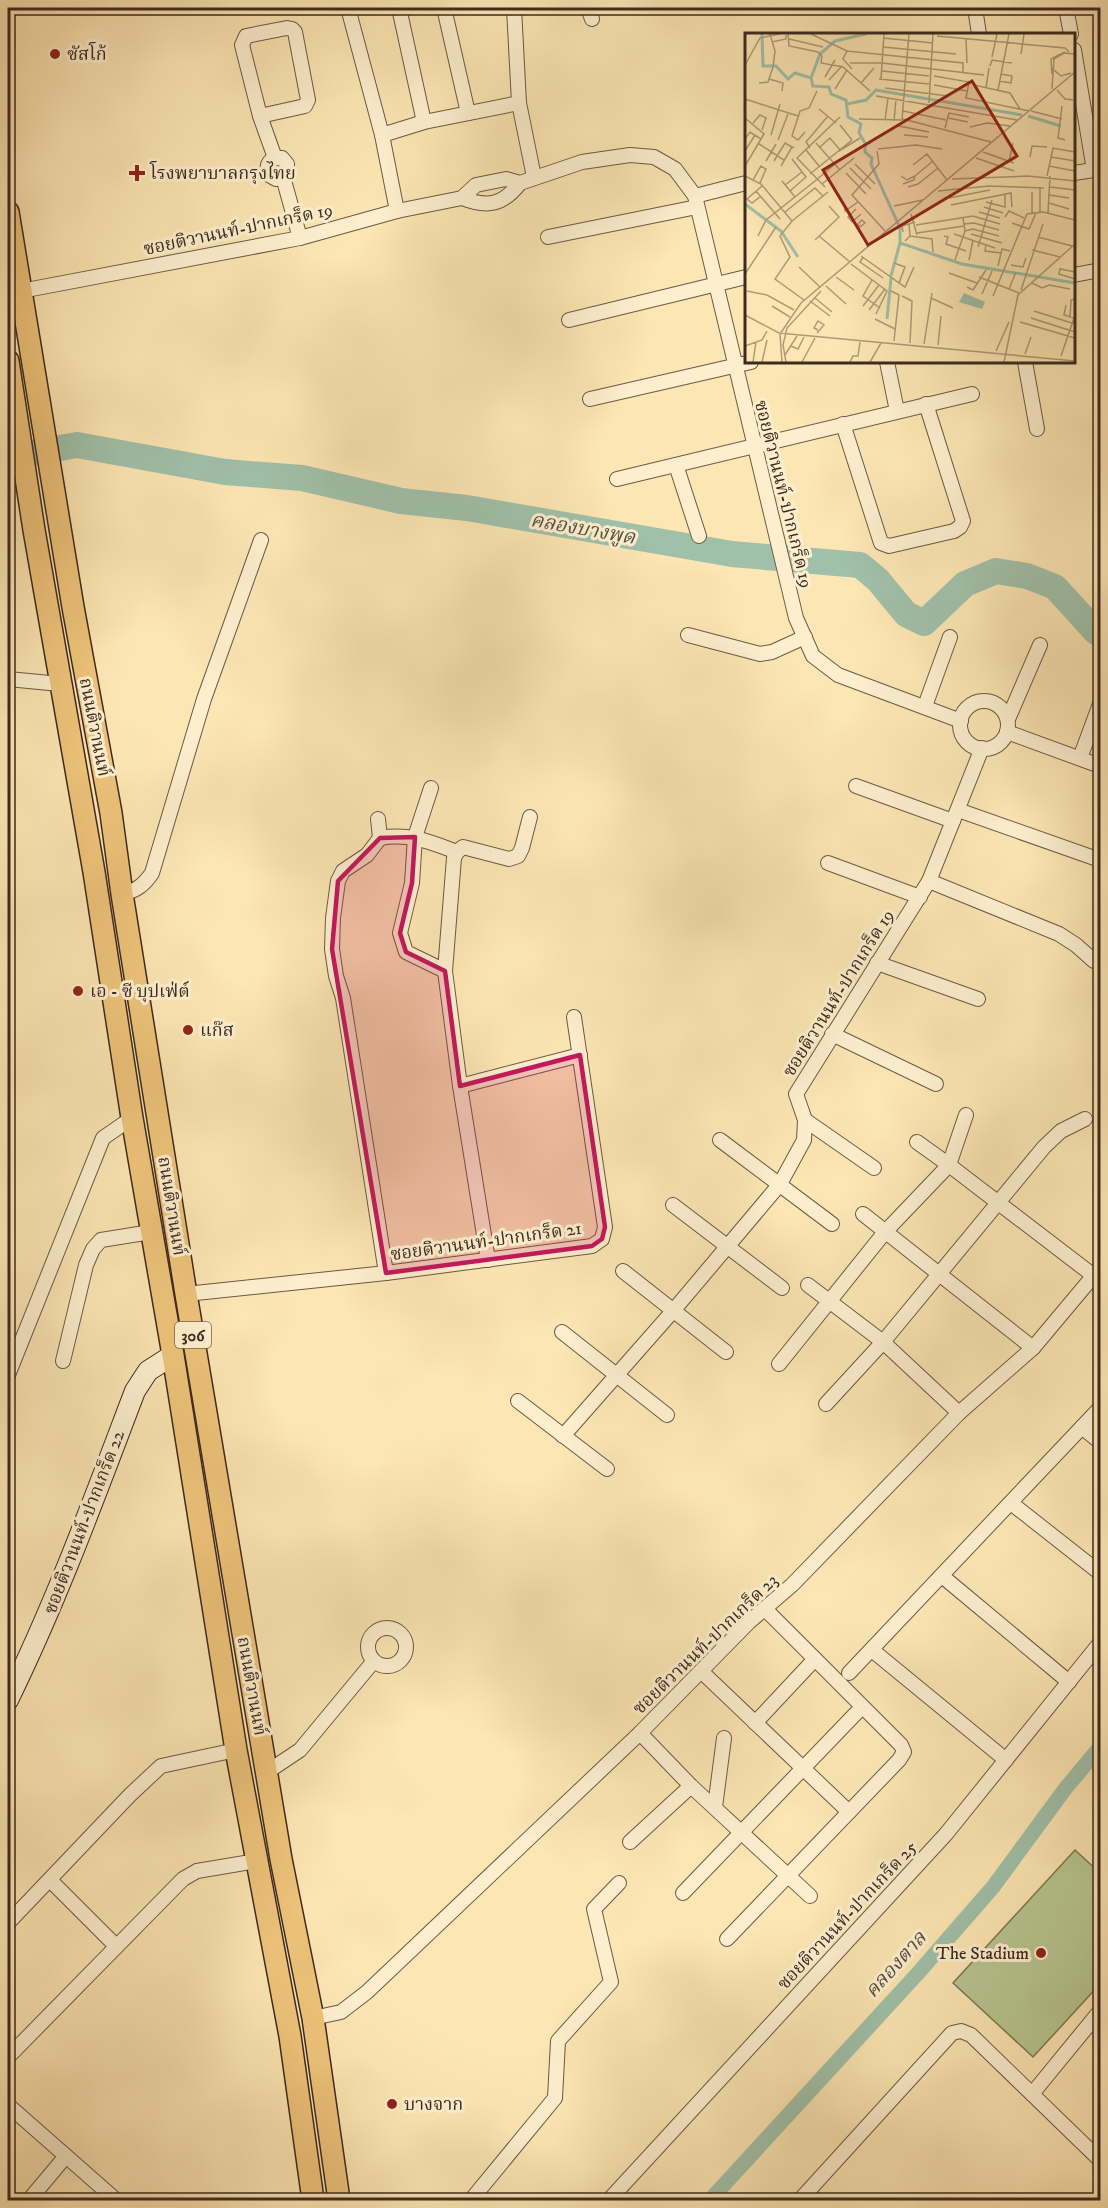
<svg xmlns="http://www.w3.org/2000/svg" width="1108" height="2208" font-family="'IM FELL DW Pica','Noto Serif Thai',serif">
	<rect width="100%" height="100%" fill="#fce6b3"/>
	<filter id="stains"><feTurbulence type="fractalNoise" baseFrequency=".00333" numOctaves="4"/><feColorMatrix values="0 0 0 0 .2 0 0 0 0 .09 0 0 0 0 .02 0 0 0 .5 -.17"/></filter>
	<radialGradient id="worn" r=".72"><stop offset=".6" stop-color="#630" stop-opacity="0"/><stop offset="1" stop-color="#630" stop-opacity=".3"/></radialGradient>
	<polygon fill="#b8c691" stroke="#7a7858" stroke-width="1.5" points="1075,1850 1100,1873 1100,1984 1033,2057 953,1983"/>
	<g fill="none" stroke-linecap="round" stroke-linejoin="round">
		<polyline stroke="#a0c0a9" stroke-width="15" points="710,2200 919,1972 993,1887 1065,1789 1100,1747"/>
		<polyline stroke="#a0c0a9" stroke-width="26" points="8,457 77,445 225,472 302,478 401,501 467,508 732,554 860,565 878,580 906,614 924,623 965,584 996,571 1027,576 1055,587 1096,632 1100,634"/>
		<g stroke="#6c5845" stroke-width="16">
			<g id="street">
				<polyline points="348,8 382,135"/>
				<polyline points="399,8 424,122"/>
				<polyline points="444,8 468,113"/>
				<polyline points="514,8 519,103 534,177"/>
				<polyline points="588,8 592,19"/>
				<polyline points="975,8 979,34"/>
				<polyline points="1066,8 1071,34"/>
				<polygon points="287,28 292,29 295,32 308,100 305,106 260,116 242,45 246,36"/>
				<polyline points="1074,50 1094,170"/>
				<polyline points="260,116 275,158"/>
				<polyline points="1074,173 1100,169"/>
				<path d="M283,177L276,179L269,175C265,164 270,157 282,158L287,164V171L283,177L300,238"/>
				<polyline points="695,196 746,183"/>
				<path d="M462,198C488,208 503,205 520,183"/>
				<polyline points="397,211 382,135 424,122 519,103"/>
				<polyline points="548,237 697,207"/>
				<polyline points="1074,275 1100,270"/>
				<polyline points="21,291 300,238 397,211 462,198 476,185 506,179 520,183 582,162 630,155 654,157 675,169 695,196 796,618 813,656 838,675 961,721"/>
				<polyline points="569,320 746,277"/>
				<polyline points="887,362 897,411"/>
				<polyline points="1025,362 1037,429"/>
				<polyline points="590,399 751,362"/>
				<polyline points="843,424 881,543 889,546 954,531 960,527 963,521 926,404"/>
				<polyline points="676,465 699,536"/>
				<polyline points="617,479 972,394"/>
				<polyline points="688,635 760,654 772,652 805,637"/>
				<polyline points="8,679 60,684"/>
				<circle cx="984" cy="725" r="24"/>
				<polyline points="925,706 950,637"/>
				<polyline points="1008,719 1040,645"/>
				<polyline points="1007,732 1100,766"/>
				<polyline points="1080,758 1100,704"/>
				<polyline points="856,786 953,821"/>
				<polyline points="431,788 415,837 412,883 400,933 406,952 445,971 454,858 457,852 463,847 509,859 518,856 522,848 530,817"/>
				<polyline points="958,810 1100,860"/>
				<polyline points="378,819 380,838 367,855 343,871 338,881 333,918 332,949 336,976 343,998 386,1273"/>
				<path d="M380,838C410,833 430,842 457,852"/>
				<polyline points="828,863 920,897"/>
				<polyline points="929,881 1059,934 1076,945 1094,961"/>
				<path d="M122,894C136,891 144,885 152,873L204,699L261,540"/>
				<polyline points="877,963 978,999"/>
				<polyline points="445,971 460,1086 488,1260"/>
				<polyline points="832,1034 936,1084"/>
				<polyline points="460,1086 580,1055"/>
				<polyline points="805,1120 874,1168"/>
				<polyline points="720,1140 832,1224"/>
				<polyline points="917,1142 949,1165 1094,1276"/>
				<polyline points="673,1205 782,1288"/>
				<polyline points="863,1214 1033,1348"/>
				<polyline points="623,1271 726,1352"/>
				<polyline points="808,1285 883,1342 959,1413"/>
				<polyline points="186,1294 386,1273 592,1246 602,1239 605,1227 574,1017"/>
				<polyline points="562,1332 667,1415"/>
				<polyline points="63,1361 86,1265 93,1249 101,1240 151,1232"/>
				<polyline points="779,1364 885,1232 949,1165 966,1115"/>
				<polyline points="8,1375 103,1138 132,1118"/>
				<polyline points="518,1401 607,1469"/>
				<polyline points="826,1404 883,1342 1044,1147 1061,1131 1085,1119"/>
				<polyline points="1082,1427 1100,1442"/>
				<polyline points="563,1436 673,1311 780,1184 804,1140 805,1120 796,1094 929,881 982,748"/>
				<polyline points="1011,1503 1100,1573"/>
				<polyline points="942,1576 1069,1682"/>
				<circle cx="387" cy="1647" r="19"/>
				<polyline points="872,1650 1006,1760"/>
				<polyline points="702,1672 849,1812"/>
				<polyline points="849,1673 1100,1408"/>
				<polyline points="755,1723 815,1659"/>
				<polyline points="640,1733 691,1786 810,1896"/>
				<polyline points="267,1772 300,1750 373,1662"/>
				<polyline points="715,1807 724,1738"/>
				<polyline points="630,1842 691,1786"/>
				<polyline points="50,1880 116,1946"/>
				<polyline points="683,1893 862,1707"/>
				<polyline points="8,1923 130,1795 161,1766 236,1750"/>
				<polyline points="727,1939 899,1760 904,1752 901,1745 765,1609"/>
				<polyline points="313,2018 341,2012 367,1992 640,1733 749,1622 792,1585 959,1413 1033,1348 1100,1268"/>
				<polyline points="8,2057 183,1879 197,1871 257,1861"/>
				<polyline points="1032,2094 1100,2011"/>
				<polyline points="8,2105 116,2200"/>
				<polyline points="29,2200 66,2156"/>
				<polyline points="471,2200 555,2098 558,2041 611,1982 594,1909 619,1883"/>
				<polyline points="609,2200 946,1834 1100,1643"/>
				<polyline points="800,2200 952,2033 961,2031 971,2035 1100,2160"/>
			</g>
		</g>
		<g stroke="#3c2920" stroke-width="22">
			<path id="secondary" d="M8,1700C57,1600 95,1496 135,1391L148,1371L173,1355"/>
		</g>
		<g stroke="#3c2920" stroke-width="24">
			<g id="primary">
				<polyline points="8,212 73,607 111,813 122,894 186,1294 281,1859 313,2018 339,2200"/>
				<polyline points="8,361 34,530 94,872 132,1118 173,1355 236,1750 290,2036 313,2200"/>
			</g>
		</g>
		<use href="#street" stroke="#fdefce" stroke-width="14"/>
		<use href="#secondary" stroke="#fdefce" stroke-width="20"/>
		<use href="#primary" stroke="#eec37a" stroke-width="21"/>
	</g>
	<path fill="#c2185b" fill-opacity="0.2" stroke="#c2185b" stroke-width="4.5" stroke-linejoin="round" d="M415,837L412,883L400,933L406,952L445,971L460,1086L580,1055L605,1227L602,1239L592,1246L386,1273L332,949L338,881L380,838Z"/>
	<g fill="#8f2418" stroke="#fdefce" stroke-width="2">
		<circle cx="55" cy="54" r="6"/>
		<path d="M134 164h6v6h6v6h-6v6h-6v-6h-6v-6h6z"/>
		<circle cx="78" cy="991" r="6"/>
		<circle cx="188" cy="1030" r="6"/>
		<circle cx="1041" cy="1953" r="6"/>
		<circle cx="392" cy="2104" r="6"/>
	</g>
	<g text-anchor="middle" stroke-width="6" stroke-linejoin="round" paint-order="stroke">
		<rect fill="#fdefce" stroke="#766454" stroke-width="1.5" x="175" y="1322" width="36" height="26" rx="4.5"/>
		<g font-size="16" font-weight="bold" fill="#3c2920">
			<text x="193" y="1341">306</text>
		</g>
		<g font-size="18" fill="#3c2920" stroke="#fdefce" text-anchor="start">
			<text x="67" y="60">ซัสโก้</text>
			<text x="150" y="179">โรงพยาบาลกรุงไทย</text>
			<text x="90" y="997">เอ - ซี บุปเฟ่ต์</text>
			<text x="200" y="1036">แก๊ส</text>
			<text x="1029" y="1959" text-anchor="end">The Stadium</text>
			<text x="404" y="2110">บางจาก</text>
		</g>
		<g font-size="18" fill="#3c2920" stroke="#fdefce">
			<text transform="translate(238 229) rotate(-12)" y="6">ซอยติวานนท์-ปากเกร็ด 19</text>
			<text transform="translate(784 494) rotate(76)" y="6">ซอยติวานนท์-ปากเกร็ด 19</text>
			<text transform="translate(95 727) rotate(79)" y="6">ถนนติวานนท์</text>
			<text transform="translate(838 993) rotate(-58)" y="6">ซอยติวานนท์-ปากเกร็ด 19</text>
			<text transform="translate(172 1206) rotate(81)" y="6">ถนนติวานนท์</text>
			<text transform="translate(486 1241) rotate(-8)" y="6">ซอยติวานนท์-ปากเกร็ด 21</text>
			<text transform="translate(84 1522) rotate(-69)" y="6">ซอยติวานนท์-ปากเกร็ด 22</text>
			<text transform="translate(705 1644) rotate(-44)" y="6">ซอยติวานนท์-ปากเกร็ด 23</text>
			<text transform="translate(252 1686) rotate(80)" y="6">ถนนติวานนท์</text>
			<text transform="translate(847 1915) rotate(-47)" y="6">ซอยติวานนท์-ปากเกร็ด 25</text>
		</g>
		<g font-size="20" font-style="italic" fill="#554f42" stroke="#fdefce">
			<text transform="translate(583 528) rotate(10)" y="7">คลองบางพูด</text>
			<text transform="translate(895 1964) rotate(-48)" y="7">คลองตาล</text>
		</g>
	</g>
	<g transform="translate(745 33)">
		<rect width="330" height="330" fill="#fce6b3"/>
		<path d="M219,260L240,269L237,276L214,269Z" fill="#a0c0a9"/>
		<path fill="none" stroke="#a0c0a9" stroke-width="3" d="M17,1L18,33H31L43,46L50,40L66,45L68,53L84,54L86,61L101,67L103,84L116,91L114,100L120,110V119L127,125L126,131L155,195V210L217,231L330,250M66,45L75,21L90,8L121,1M102,71L121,67L131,57L277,82M283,83L316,93M0,171L36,198L53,224M146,243L155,210M142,286L146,245"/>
		<path fill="none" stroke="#af9a78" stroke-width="1.5" d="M43,1L44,13L73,19L77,23L76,30L98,34L125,58M66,1L102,18M192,3L320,15L324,19M138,5L188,10M44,6L78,14M221,6L222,30M27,9L41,6V2M138,14L211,21M276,21L279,1M247,24L252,1M105,30H137L239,42M0,32L15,5L34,1M245,33L247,27L267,30M107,36L98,26L102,18L218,30V39M309,37L316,43L326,40M137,38L184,43M307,41L306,26L320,19M189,43L224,49L221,65L284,78M80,44L90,27M24,46L38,50L37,58M134,46L184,51M136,46L139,1M84,47L97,33M254,48L266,50L267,43L256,41M14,50L23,49L28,34L30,18L25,1M116,50L129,35M189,52L222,58M229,52L265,60L275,76M140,55L203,63M241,55L244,35M90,56L102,37M307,56L309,26L319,20L330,21M253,57L264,1M312,57L320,66L328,67M131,63L272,87M0,66L53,83M184,70L188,1M317,73L313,105L320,107M74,76L91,90M158,78L201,87M286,78L317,86M0,85L19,101L0,133M203,85L223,89M114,86L157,87L164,1M158,86L246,109M140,87L143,65M149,88L151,66M8,90L15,82L21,85L17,97M95,92L107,107M154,93L184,99M225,94L242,90L265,93M200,95L204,80L224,84M60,99L53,107L47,103L55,78L64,75L72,58M26,102L35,71M159,102L183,104M0,106L5,99L16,106M33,107L43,81M71,110L95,137M14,111L39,127M75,114L85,105L95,117M65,115L61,109L83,83M133,116L171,112L197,116M61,117L74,133M0,118L10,102M94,118L115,105M132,118L134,131L107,162L141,199M238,119L269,130M285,124L287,113L302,114M306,124L330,128M231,125L269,138M21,128L31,111M29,128L40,110L49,115M264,129L268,110M110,131L130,151M168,132L182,121L202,147M36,133L47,114M304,133L330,138M105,135L126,156M101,140L121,161M65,141L107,107M0,143L16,151L47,188L35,203L45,224L30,246L59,267M156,143L162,147L170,143L169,147L158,151M170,143L188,128M302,143L308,115L330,119M207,146L283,143L330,148M8,147L16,133L21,136L15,150M37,148L50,164M70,148L90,131M77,151L109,125M40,152L57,139M80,154L52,125L95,84M163,154L173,151L193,135M295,154V179M305,154L330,157M11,158L35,186M45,158L61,144L47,126M193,158L244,153L299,155M287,159V180M304,162L324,165M16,163L7,170L2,166L17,153M204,165L245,157M241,169L260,174V161M304,170L324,176M100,172V178L113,169M206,172L266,160L267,174M149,173L178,167M239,174L258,180M111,176L103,184L107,189L116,181M40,179L70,155L78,163M234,179L255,185M303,180L305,143M166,181L172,202M260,184L264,178L279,185M117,187L120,190L115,194L113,191ZM47,188L83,159M267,190L284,196L291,180M219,191L229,190L254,197M171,192L228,183L255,191M220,198L228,196L254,203M158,199L157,193L170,189M172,200L219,193M209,201L250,215M226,201L257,210M13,203L21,187L70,148M74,203L105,229M165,203L187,206L188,219M199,203L203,204L201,211L221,218M293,204L327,213M70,207L94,184L84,173M160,208L165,203L164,191M241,211L240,218L256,220M233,214L247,167M287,217L315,224M116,223L160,254L169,234M118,224L115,229L138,245M210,227L220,198L218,185M224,227L228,207M149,230L160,234L154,250M106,231L142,258L131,281M266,232L278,234L281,225M253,233L257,216L265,218M54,234L75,254M330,239L315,236L314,241L330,246M204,240L232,250M0,241L31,194M91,244L109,257M234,244L274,260M127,247L118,263L135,275M287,250L297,255L304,252L325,256M81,253L101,271M222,254L228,257L241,237M264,256L271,239M276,257L298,191M2,258L22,262L49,277M146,258L154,262L149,308M237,261L247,238M157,263L167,268L165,310M248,263L282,181L298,179L330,187M70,265L87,279M186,265L208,275M65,268L85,283M27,273L45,284M118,273L134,252M124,277L140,256M289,278L330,291M0,282L34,300L330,328M325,284L326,267L330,266M286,285L330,299M130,286L150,296M275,289L330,305M72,300L79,292L73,288L69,295L73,297M179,311L187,260M193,312L196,283M0,313L17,307L22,298M46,313L53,316L59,304M251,318L264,289M280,321L286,304M40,322L52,303M316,323L329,285L319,282L321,272M8,329L11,309M17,329L22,307M37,329L35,301L56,270L330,39M41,329L38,312L42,295L76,258M57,329L70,305M105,329L108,323H113L115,309M125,329L136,310M259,329L273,262L330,211"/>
		<path fill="#8f2418" fill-opacity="0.15" stroke="#8f2418" stroke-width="3" d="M227,48L272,123L123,212L78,137Z"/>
		<rect width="330" height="330" fill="none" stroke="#3c2920" stroke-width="3"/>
	</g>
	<rect width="1108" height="2208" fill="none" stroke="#fce6b3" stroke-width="30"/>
	<rect x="9" y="9" width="1090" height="2190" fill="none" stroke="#3c2920" stroke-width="3"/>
	<rect x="15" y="15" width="1078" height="2178" fill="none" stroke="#3c2920" stroke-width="1.5"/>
	<rect width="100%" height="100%" filter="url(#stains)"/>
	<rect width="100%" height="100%" fill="url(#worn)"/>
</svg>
